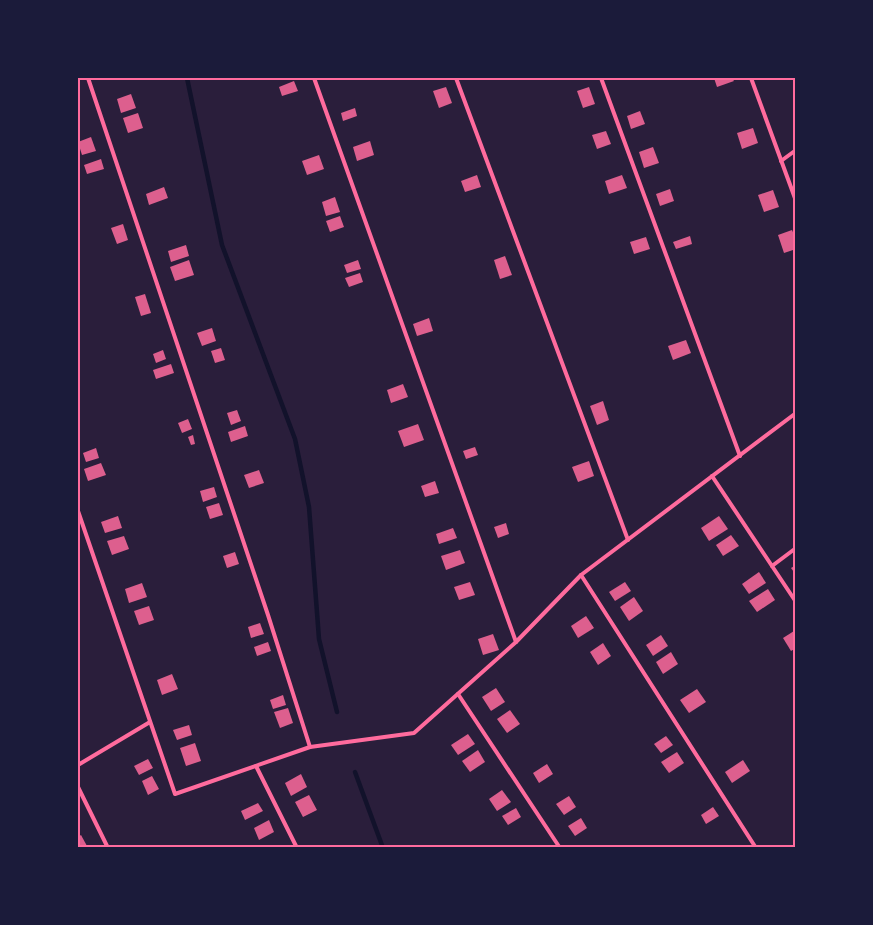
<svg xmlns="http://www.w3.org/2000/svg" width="873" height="925" font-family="Mulish,sans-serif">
	<rect width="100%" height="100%" fill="#1b1b3a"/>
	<rect fill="#2a1e3b" x="78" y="78" width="717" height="769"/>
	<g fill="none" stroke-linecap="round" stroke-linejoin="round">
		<g stroke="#12122b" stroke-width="4.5">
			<polyline points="187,78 222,245 295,439 309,507 319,639 337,712"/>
			<polyline points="355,772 383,848"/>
		</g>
	</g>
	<g fill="#dd5f8e">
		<polygon points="714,78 732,78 734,81 717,87"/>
		<polygon points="294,81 298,91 282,96 279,87"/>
		<polygon points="446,87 452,103 439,108 433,91"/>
		<polygon points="589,87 595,104 583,108 577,91"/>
		<polygon points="131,94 136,108 121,113 117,99"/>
		<polygon points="355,108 357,116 343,121 341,113"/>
		<polygon points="640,111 645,124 631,129 627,116"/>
		<polygon points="138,113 143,128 128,133 123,118"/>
		<polygon points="753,128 758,143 742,149 737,133"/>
		<polygon points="606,131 611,144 597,149 592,135"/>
		<polygon points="91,137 96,151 82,155 78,142"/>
		<polygon points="370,141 374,155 357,161 353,147"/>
		<polygon points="653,147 659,163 644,168 639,152"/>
		<polygon points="319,155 324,169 307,175 302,161"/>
		<polygon points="101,159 104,169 87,174 84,165"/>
		<polygon points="477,175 481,187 465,192 461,181"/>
		<polygon points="622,175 627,188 609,194 605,181"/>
		<polygon points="164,187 168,198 149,205 146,194"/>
		<polygon points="670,189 674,201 660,206 656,194"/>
		<polygon points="773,190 779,207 764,212 758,195"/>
		<polygon points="335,197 340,212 326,216 322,202"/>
		<polygon points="340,216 344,227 330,232 326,221"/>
		<polygon points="123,224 128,240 117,244 111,228"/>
		<polygon points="792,230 796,239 796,249 784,253 778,235"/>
		<polygon points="690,236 692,244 676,249 673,242"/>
		<polygon points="646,237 650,249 634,254 630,242"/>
		<polygon points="186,245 189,256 171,262 168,251"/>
		<polygon points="505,256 512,275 500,279 494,260"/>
		<polygon points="189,260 194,275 175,281 170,267"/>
		<polygon points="358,260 361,269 347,273 344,265"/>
		<polygon points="360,273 363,282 349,287 345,278"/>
		<polygon points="145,294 151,313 141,316 135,297"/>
		<polygon points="429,318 433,331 417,336 413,324"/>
		<polygon points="212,328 216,341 202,346 197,333"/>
		<polygon points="686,340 691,353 673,360 668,346"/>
		<polygon points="221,348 225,360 215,363 211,351"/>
		<polygon points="163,350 166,359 156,363 153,354"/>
		<polygon points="171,364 174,373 156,379 153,370"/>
		<polygon points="403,384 408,397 391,403 387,390"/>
		<polygon points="603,401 609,420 597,425 590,406"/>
		<polygon points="237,410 241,421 231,425 227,413"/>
		<polygon points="188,419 192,429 182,433 178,423"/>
		<polygon points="418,424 424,440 404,447 398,431"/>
		<polygon points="245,426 248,436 231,442 228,432"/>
		<polygon points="193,435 195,444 191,445 188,437"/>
		<polygon points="475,447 478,455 466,459 463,451"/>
		<polygon points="96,448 99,458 86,462 83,453"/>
		<polygon points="589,461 594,476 578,482 572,467"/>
		<polygon points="101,463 106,475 88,481 84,469"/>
		<polygon points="259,470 264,483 249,488 244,475"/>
		<polygon points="435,481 439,493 425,497 421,486"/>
		<polygon points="214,487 217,497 203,502 200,491"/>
		<polygon points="219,503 223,515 210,519 206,507"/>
		<polygon points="118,516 122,528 105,533 101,522"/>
		<polygon points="719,516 728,529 709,541 701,528"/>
		<polygon points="506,523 509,534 498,538 494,527"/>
		<polygon points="453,528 457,538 439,544 436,534"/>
		<polygon points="731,535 739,546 723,556 716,545"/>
		<polygon points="124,536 129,549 112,555 107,541"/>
		<polygon points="460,550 465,563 446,570 441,556"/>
		<polygon points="235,552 239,564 227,568 223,556"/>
		<polygon points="796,565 796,575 791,568"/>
		<polygon points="759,572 766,583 749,594 742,584"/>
		<polygon points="470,582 475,595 459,600 454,587"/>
		<polygon points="625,582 631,591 615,601 609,592"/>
		<polygon points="142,583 147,597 129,603 125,589"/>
		<polygon points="768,589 775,600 757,612 749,601"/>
		<polygon points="634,597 643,611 629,621 620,607"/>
		<polygon points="149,606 154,620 139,625 134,611"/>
		<polygon points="586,616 594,628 578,638 571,626"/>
		<polygon points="260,623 264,634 251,638 248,627"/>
		<polygon points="794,631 796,648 791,651 783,638"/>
		<polygon points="493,634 499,650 483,655 478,639"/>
		<polygon points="661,635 668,646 653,656 646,645"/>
		<polygon points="268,642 271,651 257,656 254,647"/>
		<polygon points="603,643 611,656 598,665 590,652"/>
		<polygon points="671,652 678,664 663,674 656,662"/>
		<polygon points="172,674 178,689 162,695 157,680"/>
		<polygon points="496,688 505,702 491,711 482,697"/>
		<polygon points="697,689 706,702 689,713 680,700"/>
		<polygon points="283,695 286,705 273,709 270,700"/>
		<polygon points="288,708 293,723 280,728 274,712"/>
		<polygon points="510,710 520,724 507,733 497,719"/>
		<polygon points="189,725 192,735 177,740 173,730"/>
		<polygon points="468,734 475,744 458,755 451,745"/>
		<polygon points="666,736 673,745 661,753 654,744"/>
		<polygon points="195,743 201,761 186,766 180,748"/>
		<polygon points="478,750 485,762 470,772 462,761"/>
		<polygon points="677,752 684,763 669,773 661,762"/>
		<polygon points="148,759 153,768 139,775 134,766"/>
		<polygon points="743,760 750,771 732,783 725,772"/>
		<polygon points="547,764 553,774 539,783 533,773"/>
		<polygon points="301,774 307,787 291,796 285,783"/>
		<polygon points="152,776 159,789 148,795 142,781"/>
		<polygon points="502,790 511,802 497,811 489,799"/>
		<polygon points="309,795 317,810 303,817 295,802"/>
		<polygon points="569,796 576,807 564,815 556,804"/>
		<polygon points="258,803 263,811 245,820 241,811"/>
		<polygon points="713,807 719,816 706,824 701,815"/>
		<polygon points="516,808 521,817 508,825 502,816"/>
		<polygon points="581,818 587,828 575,836 568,826"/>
		<polygon points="269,820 274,832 259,840 254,828"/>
		<polygon points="81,835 87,846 78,848 78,837"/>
	</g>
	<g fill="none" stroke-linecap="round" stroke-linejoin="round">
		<g stroke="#ff6b9d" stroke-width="4">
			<polyline points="88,78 268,615 310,747"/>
			<polyline points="314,78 516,642"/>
			<polyline points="456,78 628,540"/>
			<polyline points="601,78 740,456"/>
			<polyline points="751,78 796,201"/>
			<polyline points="781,161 796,150"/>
			<polyline points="712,476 796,602"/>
			<polyline points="78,511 175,794 310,747 414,733 516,642 581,575 796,413"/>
			<polyline points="772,566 796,548"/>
			<polyline points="581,575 756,848"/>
			<polyline points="458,694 560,848"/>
			<polyline points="78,765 150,722"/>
			<polyline points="256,766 297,848"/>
			<polyline points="78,787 108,848"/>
		</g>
	</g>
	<rect width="873" height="925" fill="none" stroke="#1b1b3a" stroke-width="158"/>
	<rect x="79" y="79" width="715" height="767" fill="none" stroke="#ff6b9d" stroke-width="2"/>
</svg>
